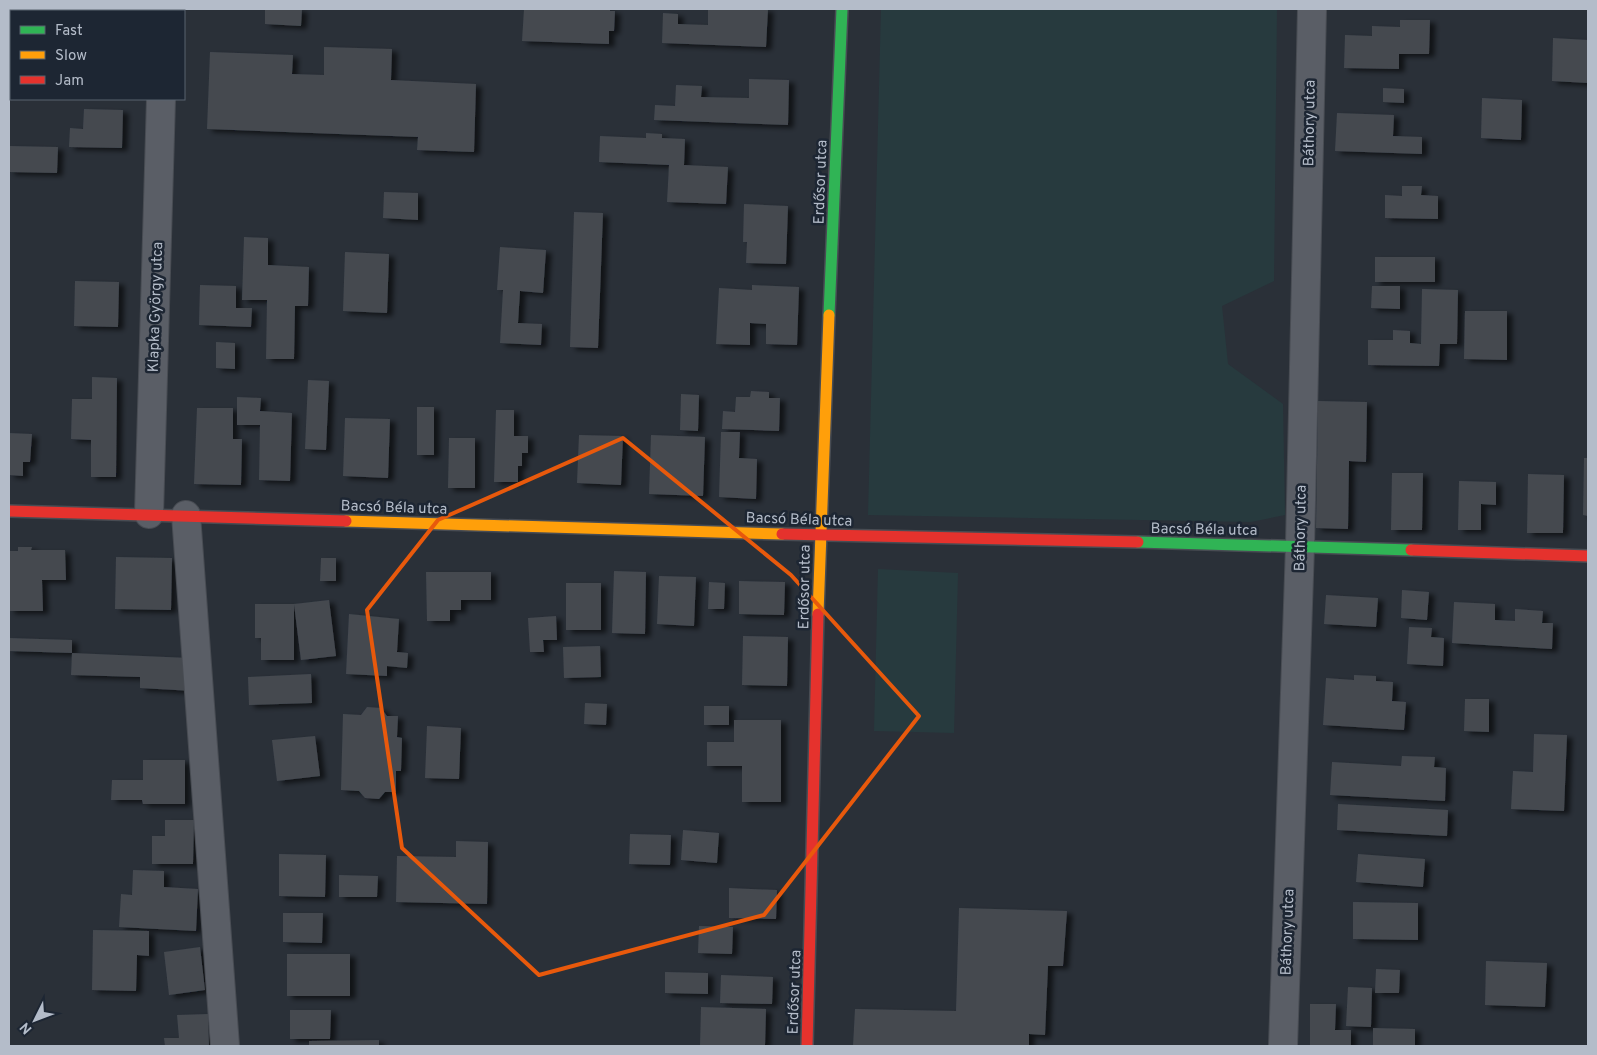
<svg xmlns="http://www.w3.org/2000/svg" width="1597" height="1055" font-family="Overpass,sans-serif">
	<defs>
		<filter id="shadow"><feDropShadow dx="5.5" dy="3" stdDeviation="2.5" flood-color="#0009"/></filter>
	</defs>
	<rect width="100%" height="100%" fill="#2a3038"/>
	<g fill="#273a3e">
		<polygon points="881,9 1277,9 1274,281 1222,306 1228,364 1283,404 1285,515 1251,522 868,515"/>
		<polygon points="878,569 958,573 954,733 874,731"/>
	</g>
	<g fill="#444950" filter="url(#shadow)">
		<polygon points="25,9 57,9 56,11 25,11"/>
		<rect x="80" y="9" width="47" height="2"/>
		<polygon points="265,9 302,9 301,26 265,24"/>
		<polygon points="524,9 610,9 610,11 615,11 614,31 609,31 609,44 522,41"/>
		<polygon points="708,9 768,9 766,47 662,43 663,13 678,14 678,24 708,25"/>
		<polygon points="1400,20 1430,20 1429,54 1399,54 1399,69 1344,68 1345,35 1372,36 1372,26 1400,27"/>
		<polygon points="1553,38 1588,40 1588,83 1552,81"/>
		<polygon points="324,47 392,49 391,80 476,84 474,152 417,150 418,137 207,129 210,52 293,55 292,74 324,75"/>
		<polygon points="749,79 789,80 788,125 654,120 655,105 675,106 676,85 702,86 701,97 749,98"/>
		<polygon points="1383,88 1404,89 1404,103 1383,102"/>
		<polygon points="1482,98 1522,100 1521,140 1481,138"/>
		<polygon points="84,109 123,110 122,148 69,147 70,128 83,129"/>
		<polygon points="1337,113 1394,115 1393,136 1422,137 1422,154 1335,151"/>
		<polygon points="646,133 662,134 662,138 685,139 684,165 728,167 726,204 667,202 669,165 599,162 600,136 646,138"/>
		<polygon points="9,146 58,147 57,173 9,172"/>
		<polygon points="1402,186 1422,186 1421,195 1438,196 1438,219 1385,218 1385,195 1402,196"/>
		<polygon points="384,192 418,193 418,220 383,218"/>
		<polygon points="744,204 788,206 786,264 746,263 747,242 743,242"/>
		<polygon points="574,212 603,213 598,348 570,347"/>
		<polygon points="244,237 268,238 268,265 309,267 308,306 295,306 294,359 266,359 267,300 242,300"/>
		<polygon points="500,247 546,250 543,293 520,291 518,323 542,324 541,345 500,343 503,290 497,290"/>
		<polygon points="345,252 389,254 387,313 343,311"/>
		<rect x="1375" y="257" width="60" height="25"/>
		<polygon points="75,281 119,282 118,327 74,326"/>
		<polygon points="200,285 236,286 236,308 252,308 251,327 199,325"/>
		<polygon points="752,285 799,287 797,345 766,344 766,324 750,323 750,345 716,344 719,288 752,290"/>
		<polygon points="1372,286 1400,286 1400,309 1371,308"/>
		<polygon points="1422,289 1458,290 1457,344 1440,344 1439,366 1368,365 1368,340 1393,340 1393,330 1410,331 1410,343 1421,344"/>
		<polygon points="1465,311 1507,311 1507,360 1464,359"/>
		<polygon points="216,342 235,343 235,369 216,368"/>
		<polygon points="92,377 117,378 116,477 91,477 91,440 71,439 72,399 92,399"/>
		<polygon points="308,380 329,381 326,450 305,449"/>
		<polygon points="751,391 769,392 769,398 780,398 779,431 722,429 723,411 735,412 736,397 750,397"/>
		<polygon points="681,394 699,395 698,431 680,430"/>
		<polygon points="237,397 261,398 260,411 292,413 290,481 259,480 260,425 237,425"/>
		<polygon points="1318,401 1367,402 1366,462 1349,461 1348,529 1316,528"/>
		<rect x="417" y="407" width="17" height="48"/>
		<polygon points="197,408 233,408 233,439 242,439 241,485 194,484"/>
		<polygon points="496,410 514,410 514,436 528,436 528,453 522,453 522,466 518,466 518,482 494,482"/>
		<polygon points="345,418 390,419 388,478 343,476"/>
		<polygon points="721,432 740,432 739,458 757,459 756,499 719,497"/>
		<polygon points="9,433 32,434 30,462 23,462 23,476 9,475"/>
		<polygon points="579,435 623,436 621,485 577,483"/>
		<polygon points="651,435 705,437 703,496 649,494"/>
		<polygon points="449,438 475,438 475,488 448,488"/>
		<polygon points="1584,458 1588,458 1588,516 1583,515"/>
		<polygon points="1392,473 1423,473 1422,530 1391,530"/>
		<polygon points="1528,474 1564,475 1563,533 1527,533"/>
		<polygon points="1459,481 1496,482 1496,505 1481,504 1481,530 1458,530"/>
		<polygon points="18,547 32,547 31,550 65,550 66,580 42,580 43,611 9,611 9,551 18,551"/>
		<polygon points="116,557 172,558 171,610 115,609"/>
		<polygon points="321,558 336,558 336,581 320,581"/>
		<polygon points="614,571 646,572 645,634 612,633"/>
		<polygon points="426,572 491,572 491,600 461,600 461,610 450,610 450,621 427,621"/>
		<polygon points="659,576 696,577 694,626 657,624"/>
		<polygon points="739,581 785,582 784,615 739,614"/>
		<polygon points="709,582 725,583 724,609 708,609"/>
		<rect x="566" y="583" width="35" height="47"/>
		<polygon points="1402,590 1429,592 1427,620 1401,618"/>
		<polygon points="1326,595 1378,598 1376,627 1324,624"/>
		<polygon points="329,600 336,656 301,660 294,604"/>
		<polygon points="1454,602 1495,604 1495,620 1515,621 1515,609 1543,611 1542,623 1553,623 1552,649 1452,643"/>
		<polygon points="255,604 294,604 294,660 261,660 261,638 255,638"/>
		<polygon points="349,614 399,619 397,652 408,653 407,668 387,666 387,676 346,674"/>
		<polygon points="556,616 557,640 543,640 544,652 530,652 528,618"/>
		<polygon points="1409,627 1432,628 1431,637 1444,638 1443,666 1407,664"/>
		<polygon points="743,636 788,637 787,686 742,685"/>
		<polygon points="9,638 72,640 72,653 9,651"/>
		<polygon points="600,646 601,677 564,678 563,647"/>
		<polygon points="72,653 190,658 193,691 140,688 140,677 71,675"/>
		<polygon points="311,674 312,703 249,705 248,677"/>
		<polygon points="1354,675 1376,676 1376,681 1393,682 1392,701 1406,702 1404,730 1323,725 1326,678 1354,680"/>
		<polygon points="1465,699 1489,699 1489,732 1464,731"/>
		<polygon points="585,703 607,704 606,725 584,724"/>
		<rect x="704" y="706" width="25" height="19"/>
		<polygon points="367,707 381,708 387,716 398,716 397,737 402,738 401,771 396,771 396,792 385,792 379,799 365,798 359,791 341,790 343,714 361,715"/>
		<polygon points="734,720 781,720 781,802 742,802 742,766 707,766 707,742 734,742"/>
		<polygon points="427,726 461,728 459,779 425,778"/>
		<polygon points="1534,734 1567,735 1564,811 1511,809 1513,771 1533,772"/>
		<polygon points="315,736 320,776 277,781 272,740"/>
		<polygon points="1402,756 1435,757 1434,767 1446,768 1445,801 1330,795 1332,762 1401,766"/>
		<polygon points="143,760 185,760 185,804 143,804 142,800 111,800 112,780 143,780"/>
		<polygon points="1338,804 1448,810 1447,836 1337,830"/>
		<polygon points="165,820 194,820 193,864 152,864 152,836 165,836"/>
		<polygon points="683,830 719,833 717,863 681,860"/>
		<polygon points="630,834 671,835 670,865 629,864"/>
		<polygon points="456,841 488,842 487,904 396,902 397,856 456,857"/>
		<polygon points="279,854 326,855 325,897 279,896"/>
		<polygon points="1358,854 1425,859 1423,887 1356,882"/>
		<polygon points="133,870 164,871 164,887 198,889 196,931 119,927 121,894 132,895"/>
		<polygon points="339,875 378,876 377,897 339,897"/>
		<polygon points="729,888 777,890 776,919 729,918"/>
		<polygon points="1353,902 1418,903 1418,940 1353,939"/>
		<polygon points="959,908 1067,911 1063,966 1048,966 1045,1035 1029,1034 1029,1046 853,1046 855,1009 956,1011"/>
		<polygon points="283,913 323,913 322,943 283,942"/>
		<polygon points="699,926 733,927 732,954 698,953"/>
		<polygon points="93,930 149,931 149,956 137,955 136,991 92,990"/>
		<polygon points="200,947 205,990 169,995 164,952"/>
		<rect x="287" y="954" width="63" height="42"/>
		<polygon points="1486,961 1547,963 1545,1007 1485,1005"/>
		<polygon points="1376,969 1400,970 1399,993 1375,993"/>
		<polygon points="665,972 708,973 708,994 665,993"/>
		<polygon points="721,975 773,977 772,1004 720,1003"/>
		<polygon points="1348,987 1372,988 1371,1027 1346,1026"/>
		<polygon points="1310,1004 1336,1004 1335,1030 1351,1030 1351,1046 1310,1046"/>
		<polygon points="701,1007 766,1009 765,1046 700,1046"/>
		<polygon points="290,1010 331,1010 330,1039 290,1039"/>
		<polygon points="208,1014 209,1046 165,1046 164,1038 179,1038 177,1015"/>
		<polygon points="1373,1028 1415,1029 1415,1046 1373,1046"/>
		<polygon points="379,1040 379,1046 309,1046 309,1041"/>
	</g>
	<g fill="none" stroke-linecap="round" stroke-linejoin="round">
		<g stroke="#484c53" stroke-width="30">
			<g id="street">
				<polyline points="164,11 164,9"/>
				<polyline points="149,514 161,99"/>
				<polyline points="186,515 225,1046"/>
				<polyline points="1283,1046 1300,546 1312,9"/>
			</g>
		</g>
		<g stroke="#484c53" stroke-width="14">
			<g id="fast">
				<polyline points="829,315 842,9"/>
				<polyline points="1138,542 1411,550"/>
			</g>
		</g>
		<g stroke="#484c53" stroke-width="14">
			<g id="slow">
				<polyline points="346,521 782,534"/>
				<polyline points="818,614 829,315"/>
			</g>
		</g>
		<g stroke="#484c53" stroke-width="14">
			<g id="jam">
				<polyline points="9,511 346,521"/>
				<polyline points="782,534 1138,542"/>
				<polyline points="1411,550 1588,556"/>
				<polyline points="807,1046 818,614"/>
			</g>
		</g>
		<use href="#street" stroke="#5a5e66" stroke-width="28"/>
		<use href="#fast" stroke="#30b455" stroke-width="11"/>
		<use href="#slow" stroke="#ff9f0a" stroke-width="11"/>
		<use href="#jam" stroke="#e5322d" stroke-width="11"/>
	</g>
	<path fill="none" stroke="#e8590c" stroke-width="4" stroke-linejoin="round" d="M623,438L791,575L919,716L764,915L539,975L402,848L367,610L438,520Z"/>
	<g text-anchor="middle" stroke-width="5" stroke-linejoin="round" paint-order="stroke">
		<g font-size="15" fill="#b4bcc9" stroke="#1d2633">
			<text transform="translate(1309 123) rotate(-89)" y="5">Báthory utca</text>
			<text transform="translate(820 182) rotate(-88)" y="5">Erdősor utca</text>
			<text transform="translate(155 307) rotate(-88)" y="5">Klapka György utca</text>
			<text transform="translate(394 507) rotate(2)" y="5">Bacsó Béla utca</text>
			<text transform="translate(799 519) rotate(2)" y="5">Bacsó Béla utca</text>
			<text transform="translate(1300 528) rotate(-89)" y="5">Báthory utca</text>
			<text transform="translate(1204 529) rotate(1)" y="5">Bacsó Béla utca</text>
			<text transform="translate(804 587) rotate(-89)" y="5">Erdősor utca</text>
			<text transform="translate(1287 932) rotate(-88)" y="5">Báthory utca</text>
			<text transform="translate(794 992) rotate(-88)" y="5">Erdősor utca</text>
		</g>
	</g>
	<rect width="1597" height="1055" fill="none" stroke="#b4bcc9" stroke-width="20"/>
	<rect x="10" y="10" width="175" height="90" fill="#1d2633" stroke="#59626f"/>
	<rect x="20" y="26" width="25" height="8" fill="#30b455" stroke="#59626f"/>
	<text x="55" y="35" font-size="15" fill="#b4bcc9">Fast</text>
	<rect x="20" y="51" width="25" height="8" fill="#ff9f0a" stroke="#59626f"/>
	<text x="55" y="60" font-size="15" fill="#b4bcc9">Slow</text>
	<rect x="20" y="76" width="25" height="8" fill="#e5322d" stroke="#59626f"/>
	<text x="55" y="85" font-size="15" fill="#b4bcc9">Jam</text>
	<g transform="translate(35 1020) rotate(228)" stroke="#1d2633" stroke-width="4" paint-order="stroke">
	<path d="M0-4L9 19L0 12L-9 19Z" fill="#b4bcc9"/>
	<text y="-8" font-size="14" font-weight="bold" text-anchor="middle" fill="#b4bcc9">N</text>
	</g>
</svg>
